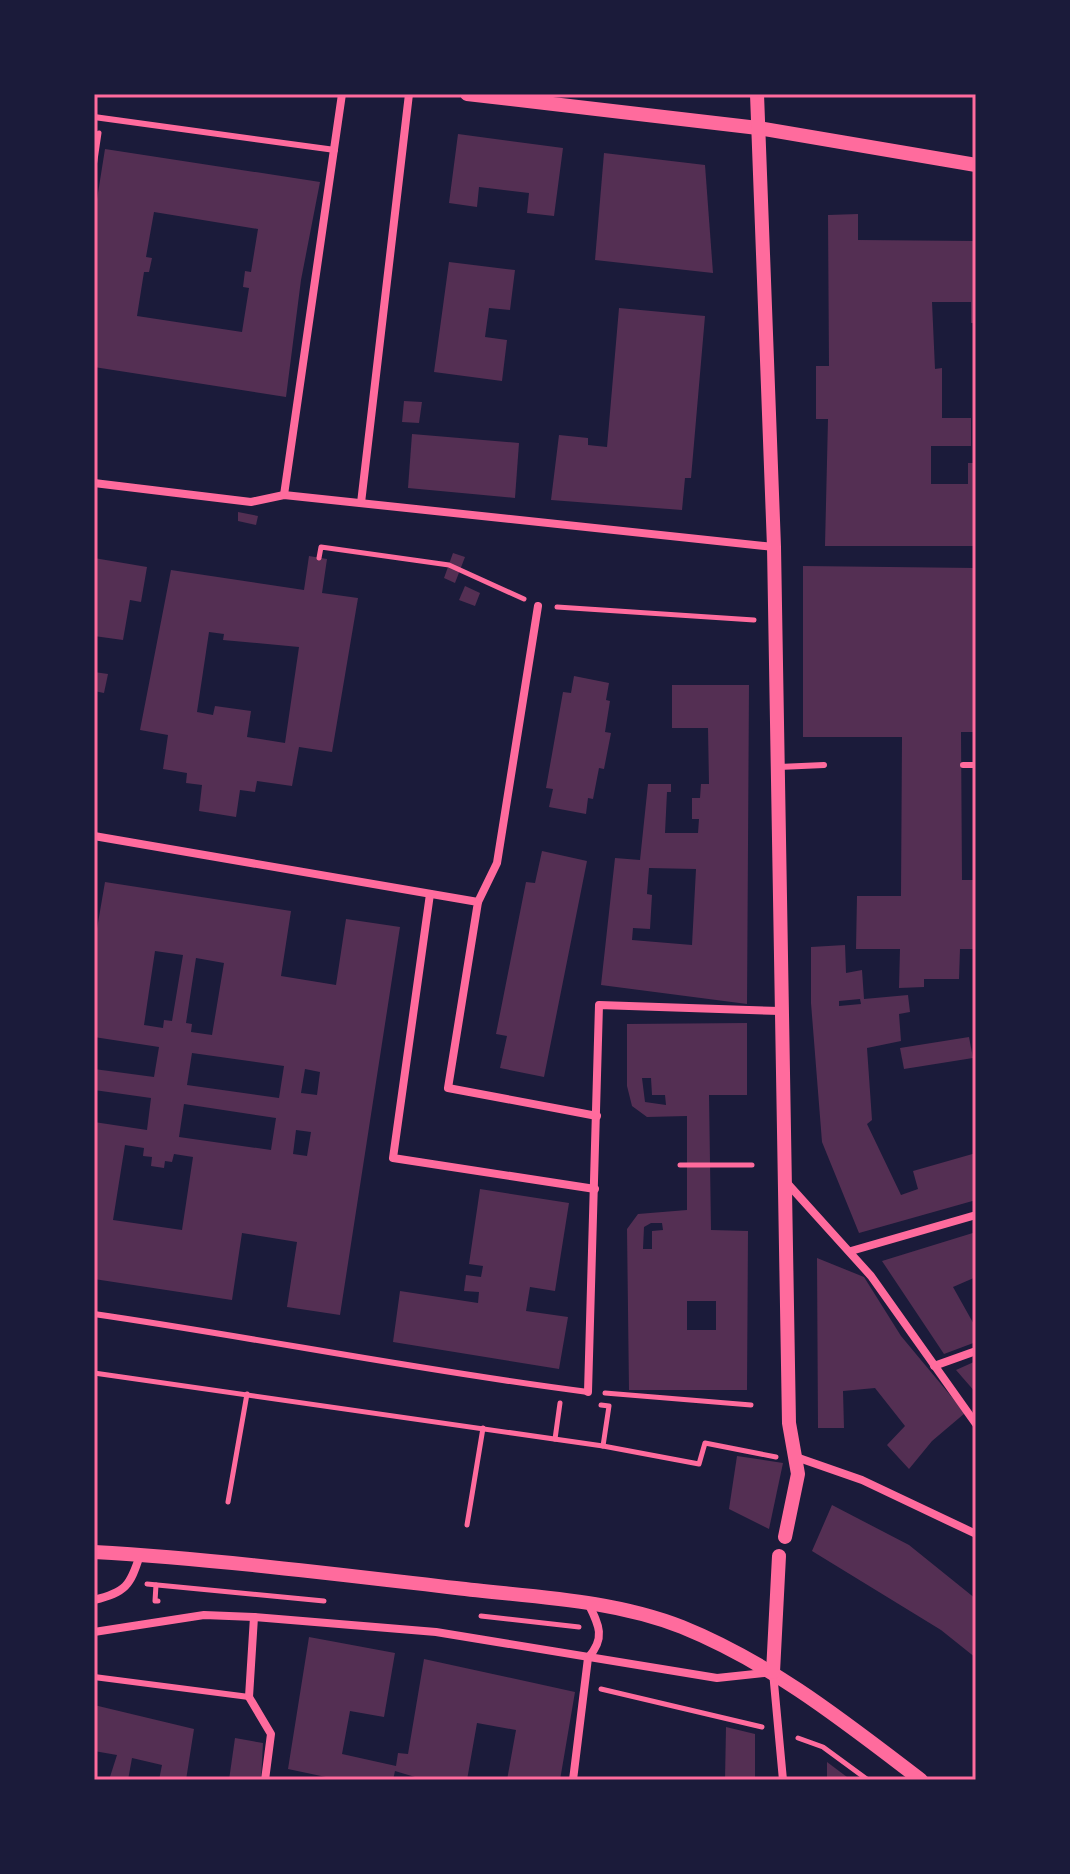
<svg xmlns="http://www.w3.org/2000/svg" width="1070" height="1874" font-family="Georgia,serif">
	<rect width="100%" height="100%" fill="#1b1b3a"/>
	<g fill="#542f53" fill-rule="evenodd">
		<polygon points="458,134 563,148 554,216 527,213 529,193 479,187 477,207 449,203"/>
		<path d="M105,149L320,182L301,280L286,397L94,367V218ZM154,212L258,229L251,272L245,271L243,287L249,288L242,332L137,316L144,272H149L152,258L146,257Z"/>
		<polygon points="604,153 705,165 713,273 595,260"/>
		<polygon points="858,214 858,240 976,241 976,323 971,323 971,302 932,302 935,369 942,368 942,418 971,418 971,446 931,446 931,484 968,484 968,463 976,463 976,546 825,546 828,419 816,419 816,366 829,366 828,215"/>
		<polygon points="449,262 515,270 510,310 489,308 485,337 507,340 502,381 434,372"/>
		<polygon points="619,308 705,316 691,478 685,478 682,510 551,500 559,435 588,438 588,445 607,447"/>
		<polygon points="404,401 422,402 419,423 402,422"/>
		<polygon points="412,434 519,443 515,498 408,488"/>
		<polygon points="238,512 258,516 256,525 238,521"/>
		<polygon points="453,553 465,557 455,583 444,578"/>
		<path d="M309,556L327,559L322,593L358,598L332,752L299,747L292,786L257,781L255,792L240,790L236,817L199,811L202,785L186,783L187,773L163,769L168,735L140,730L171,570L304,590ZM209,632L224,634L223,640L299,647L285,743L247,737L251,711L215,706L213,715L197,712Z"/>
		<polygon points="94,558 147,567 141,602 130,600 123,640 94,636"/>
		<polygon points="803,566 976,568 976,732 961,732 962,880 976,880 976,949 960,949 959,979 924,979 924,987 899,988 900,949 856,949 857,896 901,896 902,737 803,737"/>
		<polygon points="465,586 480,593 475,606 459,600"/>
		<polygon points="94,672 108,674 104,693 94,691"/>
		<polygon points="574,676 609,683 606,700 610,701 605,732 611,733 604,769 599,768 593,799 588,798 586,814 549,807 553,789 546,788 563,692 571,693"/>
		<path d="M672,685H749L747,1004L601,985L615,858L640,860L648,784H671V792H667L665,833H698L699,819H692V798H700L701,784H709L708,728H672ZM649,868L696,869L692,945L632,940L633,928L650,929L652,895L647,894Z"/>
		<polygon points="542,851 587,861 544,1077 500,1068 507,1036 496,1034 526,882 535,883"/>
		<path d="M105,882L291,911L281,976L336,985L346,919L400,927L340,1315L287,1307L297,1242L242,1233L232,1300L94,1279V1122L147,1130L151,1098L94,1090V1069L154,1077L159,1047L94,1037V946ZM155,951L183,955L172,1021L164,1020L163,1028L144,1025ZM196,958L224,963L212,1035L191,1032L192,1024L186,1023ZM192,1053L284,1066L279,1098L187,1085ZM305,1069L320,1072L317,1095L301,1093ZM184,1104L276,1118L271,1150L179,1137ZM296,1130L311,1132L307,1156L293,1154ZM125,1145L144,1148L143,1156L152,1157L151,1166L164,1168L165,1161L172,1162L174,1154L193,1157L182,1230L113,1220Z"/>
		<path d="M845,945L846,973L862,970L864,999L908,995L910,1012L899,1014L901,1041L867,1048L872,1120L867,1124L901,1195L918,1189L913,1171L976,1153V1200L859,1233L822,1142L811,1003V947ZM860,999L861,1004L839,1006V1001Z"/>
		<path d="M747,1023V1095H709L711,1230L748,1231L747,1390H629L627,1229L638,1214L687,1210V1116L647,1117L632,1106L627,1086V1024ZM642,1078H651L652,1095H665L666,1105L645,1102ZM651,1223H662L663,1230L652,1231V1249H643L644,1227ZM687,1301H716V1330H687Z"/>
		<polygon points="969,1037 973,1058 904,1069 900,1048"/>
		<polygon points="480,1189 569,1203 555,1291 530,1287 526,1311 568,1317 559,1369 393,1342 400,1291 478,1303 479,1292 464,1291 466,1275 481,1277 483,1266 469,1264"/>
		<polygon points="976,1232 976,1277 953,1287 976,1328 976,1342 944,1354 882,1261"/>
		<polygon points="817,1258 864,1277 901,1336 965,1413 932,1441 909,1469 887,1445 905,1426 875,1388 843,1391 844,1428 818,1428"/>
		<polygon points="976,1361 976,1393 956,1370"/>
		<polygon points="737,1456 783,1463 769,1529 729,1509"/>
		<polygon points="832,1505 909,1545 976,1599 976,1658 941,1630 812,1551"/>
		<polygon points="309,1637 395,1653 384,1717 350,1711 342,1754 396,1766 398,1753 408,1754 424,1659 575,1692 560,1780 507,1780 516,1730 477,1723 467,1780 425,1780 395,1771 393,1780 340,1780 288,1769"/>
		<polygon points="94,1705 194,1729 186,1780 159,1780 162,1765 132,1758 128,1780 109,1780 117,1755 94,1751"/>
		<polygon points="726,1727 755,1734 755,1780 725,1780"/>
		<polygon points="235,1738 263,1743 261,1780 229,1780"/>
		<polygon points="827,1762 851,1780 827,1780"/>
	</g>
	<g fill="none" stroke-linecap="round" stroke-linejoin="round">
		<g stroke="#ff6b9d" stroke-width="5">
			<polyline points="94,167 99,133"/>
			<polyline points="319,558 321,547 449,565 524,599"/>
			<polyline points="557,607 754,620"/>
			<polyline points="680,1165 752,1165"/>
			<polyline points="94,1373 603,1446 699,1464 705,1443 776,1457"/>
			<polyline points="605,1393 751,1405"/>
			<polyline points="601,1405 609,1406 603,1446"/>
			<polyline points="555,1439 560,1403"/>
			<polyline points="228,1502 247,1394"/>
			<polyline points="467,1525 483,1428"/>
			<polyline points="147,1584 324,1601"/>
			<polyline points="156,1585 155,1601 158,1601"/>
			<polyline points="481,1616 579,1627"/>
			<polyline points="601,1689 762,1727"/>
			<polyline points="798,1738 823,1747 868,1780"/>
		</g>
		<g stroke="#ff6b9d" stroke-width="6">
			<polyline points="94,117 335,150"/>
			<polyline points="963,765 976,765"/>
			<polyline points="779,767 824,765"/>
			<path d="M94,1314C259,1338 422,1371 588,1392"/>
			<polyline points="94,1677 249,1697"/>
		</g>
		<g stroke="#ff6b9d" stroke-width="8">
			<polyline points="94,483 251,502 284,495 774,547"/>
			<polyline points="284,495 342,94"/>
			<polyline points="361,503 409,94"/>
			<polyline points="94,836 478,902 448,1088 597,1116"/>
			<polyline points="430,894 393,1158 595,1189"/>
			<polyline points="478,902 497,863 538,606"/>
			<polyline points="787,1183 871,1276 976,1424"/>
			<polyline points="851,1251 976,1215"/>
			<polyline points="934,1366 976,1351"/>
			<polyline points="588,1392 599,1005 780,1011"/>
			<polyline points="796,1457 862,1480 976,1534"/>
			<path d="M94,1600C126,1592 130,1586 140,1555"/>
			<path d="M588,1603C599,1625 606,1638 588,1658"/>
			<polyline points="254,1617 249,1697 271,1734 265,1780"/>
			<polyline points="94,1632 204,1615 254,1617 436,1632 717,1678 773,1672 783,1780"/>
			<polyline points="573,1780 588,1658"/>
		</g>
		<g stroke="#ff6b9d" stroke-width="14">
			<polyline points="467,94 758,128 976,165"/>
			<polyline points="757,94 774,547 789,1423 798,1474 785,1537"/>
			<path d="M94,1552C215,1559 335,1574 456,1588C531,1597 611,1599 682,1627C771,1663 845,1722 921,1780"/>
			<polyline points="773,1672 779,1556"/>
		</g>
	</g>
	<rect width="1070" height="1874" fill="none" stroke="#1b1b3a" stroke-width="192"/>
	<rect x="96" y="96" width="878" height="1682" fill="none" stroke="#ff6b9d" stroke-width="3"/>
</svg>
